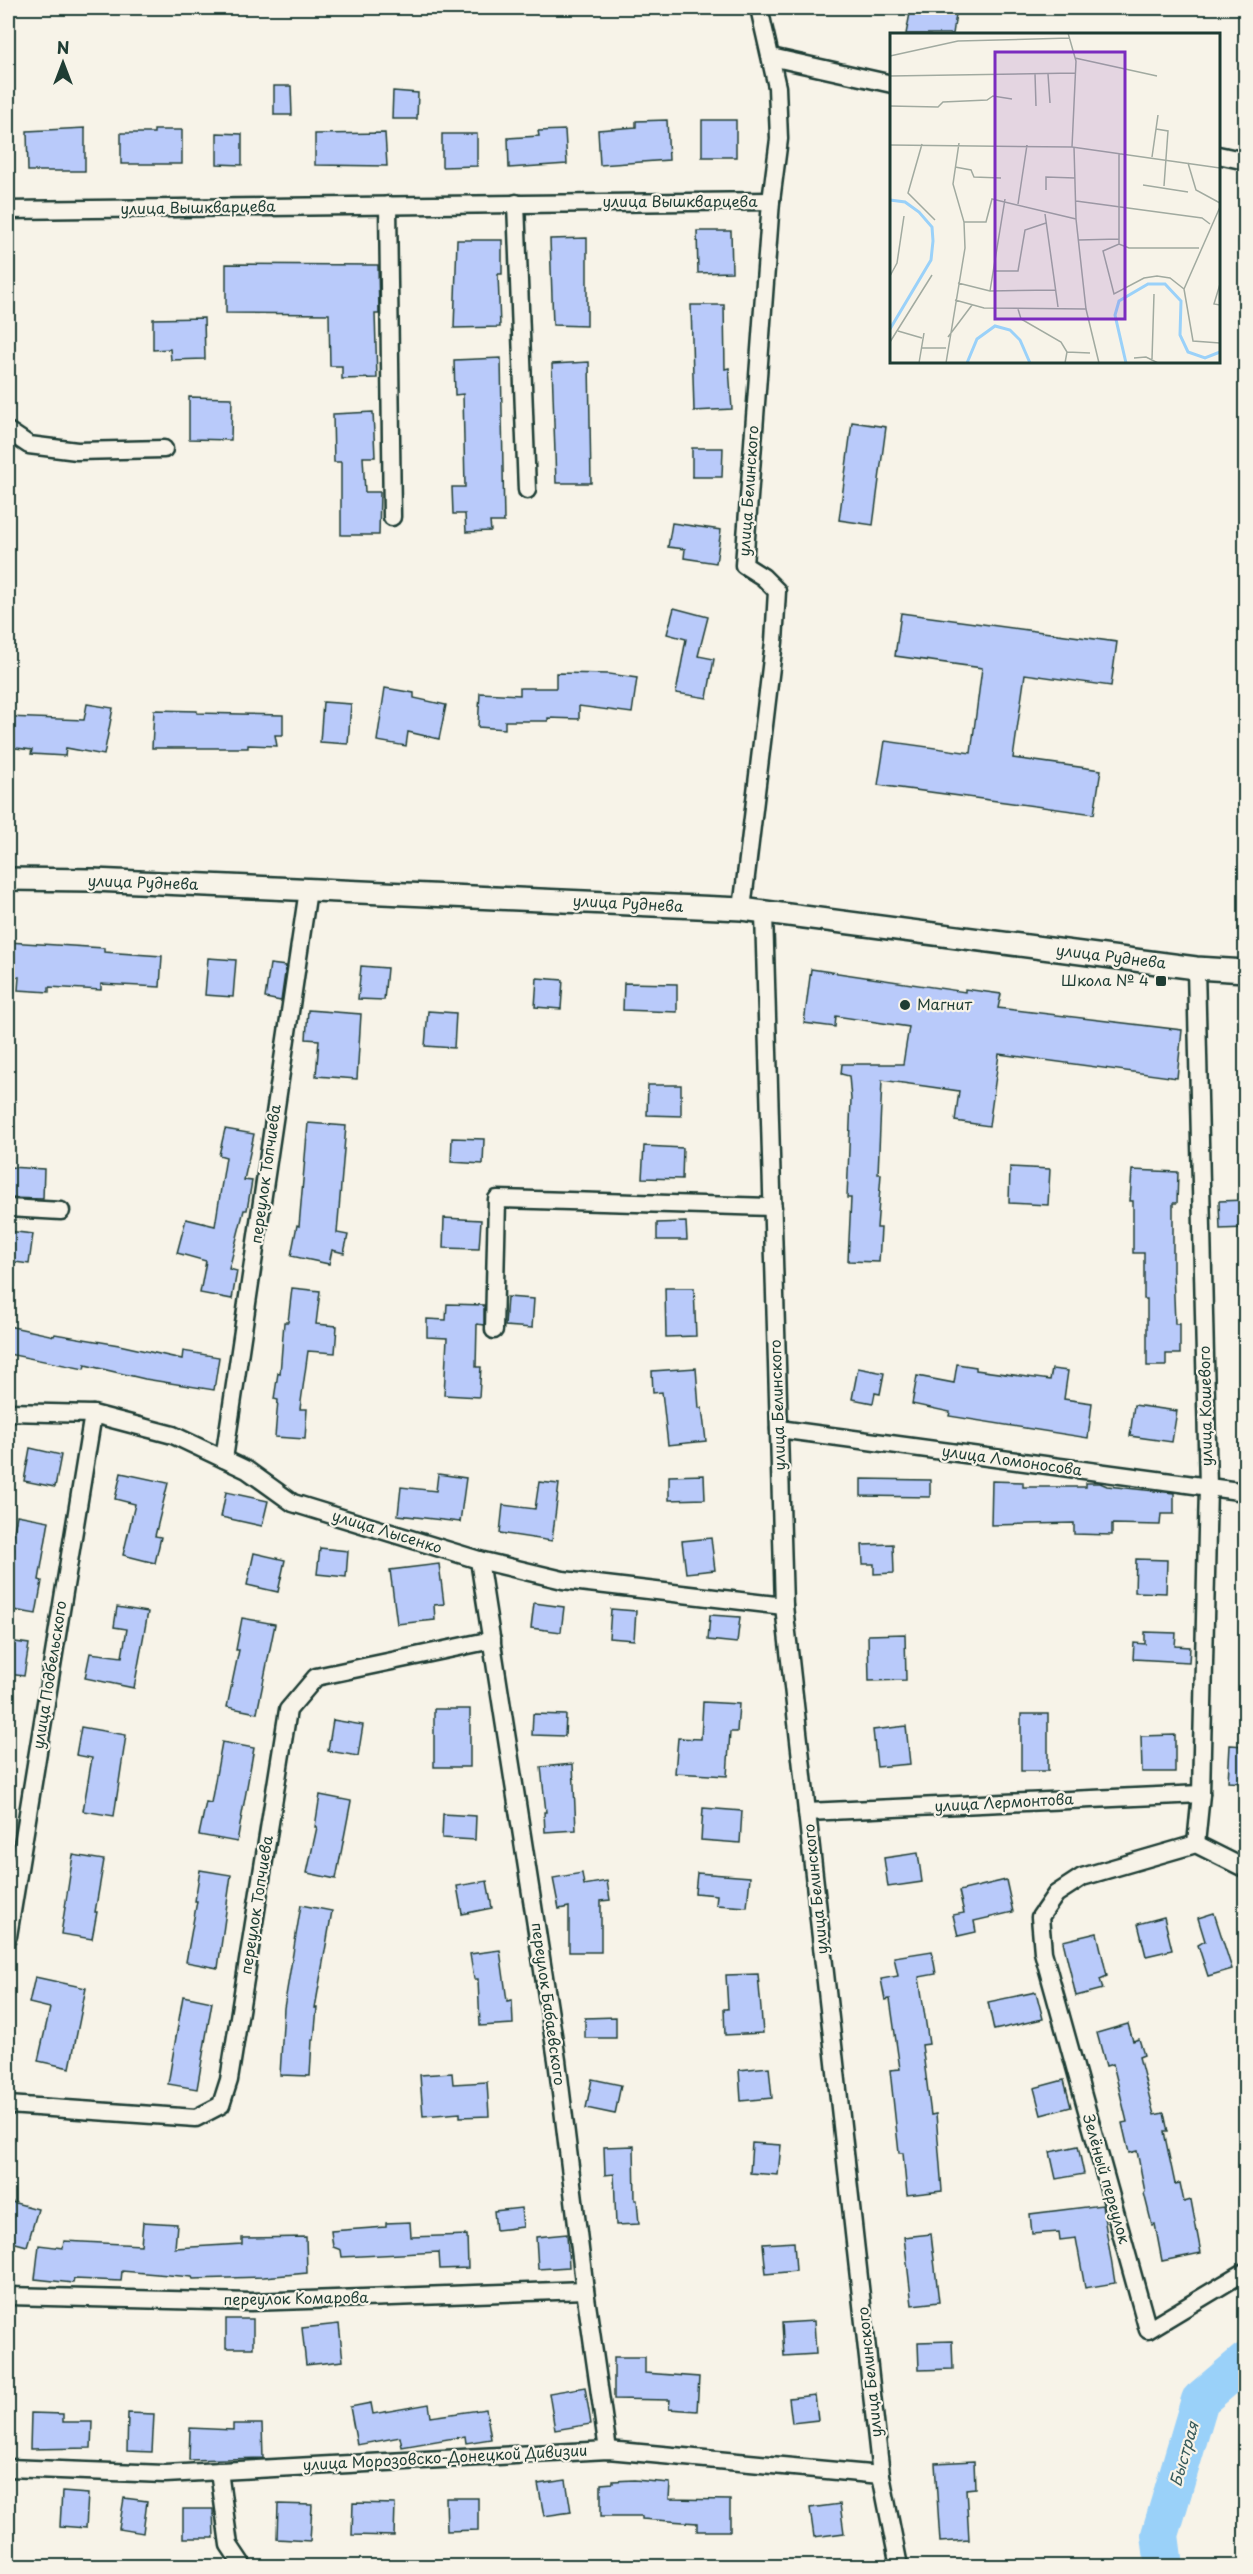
<svg xmlns="http://www.w3.org/2000/svg" width="1253" height="2574" font-family="'Playpen Sans',sans-serif">
	<rect width="100%" height="100%" fill="#f7f3e8"/>
	<filter id="ink" filterUnits="userSpaceOnUse"><feTurbulence type="fractalNoise" baseFrequency=".0167" numOctaves="2"/><feDisplacementMap in="SourceGraphic" scale="12" xChannelSelector="R" yChannelSelector="G"/><feConvolveMatrix kernelMatrix="1 2 1 2 8 2 1 2 1" color-interpolation-filters="sRGB"/></filter>
	<g filter="url(#ink)">
		<g fill="none" stroke-linecap="round" stroke-linejoin="round">
			<polyline stroke="#9ad1f9" stroke-width="38" points="1164,2566 1160,2535 1200,2400 1246,2361"/>
		</g>
		<g fill="#b9cafa" stroke="#1f3d34" stroke-width="1.5">
			<polygon points="911,8 956,14 953,34 906,34"/>
			<polygon points="274,86 291,86 292,115 274,115"/>
			<polygon points="393,91 418,93 417,119 392,119"/>
			<polygon points="667,120 669,160 600,165 598,130 636,127 636,121"/>
			<rect x="702" y="120" width="34" height="37"/>
			<polygon points="85,128 85,171 28,171 27,131"/>
			<polygon points="154,130 182,130 182,164 121,164 121,133 154,133"/>
			<polygon points="565,130 567,164 509,168 508,138 539,136 538,131"/>
			<polygon points="217,133 242,134 242,165 217,164"/>
			<polygon points="385,133 387,166 315,165 315,134"/>
			<polygon points="442,134 477,134 477,166 442,167"/>
			<polygon points="697,231 731,231 732,272 698,273"/>
			<polygon points="587,238 587,326 553,325 550,239"/>
			<polygon points="457,240 502,240 502,274 498,274 500,327 454,328"/>
			<polygon points="226,264 378,265 379,314 375,314 377,378 342,379 342,366 330,366 329,314 226,313"/>
			<polygon points="691,305 724,305 725,369 729,368 732,409 694,411"/>
			<polygon points="204,318 205,359 171,360 170,349 153,350 153,319"/>
			<polygon points="501,358 504,522 490,522 491,531 466,532 465,514 453,514 452,487 465,487 463,394 455,395 454,360"/>
			<polygon points="589,362 591,483 556,483 552,364"/>
			<polygon points="189,397 232,398 231,440 189,439"/>
			<polygon points="373,412 375,457 363,457 365,492 380,492 379,535 341,535 341,462 334,462 333,414"/>
			<polygon points="852,422 886,427 873,525 839,520"/>
			<polygon points="692,448 723,448 722,477 692,477"/>
			<polygon points="672,523 721,530 716,563 684,558 685,549 668,547"/>
			<polygon points="674,608 708,617 698,656 714,659 707,698 676,693 686,639 667,634"/>
			<polygon points="901,613 1117,642 1111,686 1025,674 1013,758 1101,770 1094,814 878,785 885,741 971,753 982,668 895,656"/>
			<polygon points="556,673 609,674 637,678 632,713 579,706 579,719 548,718 548,721 505,721 505,729 478,727 480,693 520,695 520,688 556,688"/>
			<polygon points="385,688 414,693 414,698 446,705 439,739 408,732 406,746 377,741"/>
			<polygon points="323,702 351,704 348,744 320,742"/>
			<polygon points="87,704 113,708 104,755 66,748 65,756 31,754 32,750 8,747 8,717 84,720"/>
			<polygon points="154,710 197,711 197,713 283,715 283,735 275,735 277,746 248,745 248,748 152,748"/>
			<polygon points="8,942 104,948 104,952 162,956 160,987 101,984 101,990 49,987 49,992 18,990 19,977 8,976"/>
			<polygon points="208,958 236,960 233,997 205,995"/>
			<polygon points="270,964 286,966 281,1001 265,998"/>
			<polygon points="361,966 387,968 384,1000 358,999"/>
			<polygon points="811,969 965,992 965,989 1001,994 998,1008 1182,1030 1177,1078 999,1054 989,1126 955,1121 959,1091 882,1080 878,1174 881,1174 877,1228 881,1228 879,1262 848,1261 851,1198 847,1198 851,1099 849,1076 841,1074 842,1064 903,1064 909,1027 836,1016 835,1027 804,1023"/>
			<polygon points="537,978 563,980 561,1009 535,1007"/>
			<polygon points="624,983 677,984 677,1012 623,1010"/>
			<polygon points="308,1010 361,1014 357,1079 316,1076 319,1040 306,1039"/>
			<polygon points="428,1011 456,1013 454,1048 425,1046"/>
			<polygon points="648,1085 681,1085 681,1116 647,1115"/>
			<polygon points="308,1123 346,1126 337,1233 348,1235 344,1253 332,1250 329,1264 291,1256 297,1225 299,1226"/>
			<polygon points="225,1129 254,1134 244,1180 252,1181 247,1210 244,1210 229,1269 237,1271 232,1299 200,1293 206,1261 177,1253 186,1219 215,1226 226,1157 219,1155"/>
			<polygon points="452,1138 484,1139 483,1164 451,1162"/>
			<polygon points="644,1146 683,1148 682,1179 642,1178"/>
			<polygon points="8,1167 44,1169 43,1199 8,1198"/>
			<polygon points="1010,1167 1050,1169 1048,1205 1009,1203"/>
			<polygon points="1132,1170 1178,1172 1177,1203 1173,1203 1173,1270 1175,1324 1180,1324 1180,1354 1166,1354 1166,1366 1147,1366 1147,1299 1144,1299 1144,1253 1133,1253 1133,1201 1130,1201"/>
			<polygon points="1245,1200 1245,1228 1220,1229 1219,1201"/>
			<polygon points="444,1218 481,1220 479,1249 443,1248"/>
			<polygon points="686,1222 687,1240 657,1240 657,1223"/>
			<polygon points="8,1231 33,1234 29,1264 8,1261"/>
			<polygon points="292,1288 320,1291 316,1324 337,1326 335,1353 308,1351 300,1409 307,1409 305,1439 275,1437 278,1400 274,1399 278,1373 280,1374 284,1322 288,1322"/>
			<polygon points="665,1288 694,1288 696,1336 666,1337"/>
			<polygon points="507,1297 534,1299 532,1328 505,1326"/>
			<polygon points="447,1304 484,1305 484,1325 477,1324 476,1367 481,1367 479,1397 444,1395 447,1338 427,1337 427,1319 446,1320"/>
			<polygon points="8,1326 54,1336 55,1334 119,1345 182,1359 183,1351 219,1357 214,1390 145,1379 85,1365 84,1369 8,1354"/>
			<polygon points="957,1364 976,1367 976,1370 1050,1380 1052,1369 1068,1371 1064,1399 1092,1403 1088,1438 949,1416 950,1412 912,1404 917,1376 954,1383"/>
			<polygon points="696,1368 699,1408 702,1408 706,1441 668,1445 662,1392 653,1393 652,1371"/>
			<polygon points="858,1368 884,1373 880,1394 875,1393 873,1403 852,1399"/>
			<polygon points="1134,1405 1177,1411 1172,1442 1130,1436"/>
			<polygon points="30,1448 61,1455 55,1487 24,1481"/>
			<polygon points="121,1473 168,1483 155,1536 161,1537 155,1563 123,1555 135,1504 115,1499"/>
			<polygon points="438,1474 466,1478 460,1522 398,1515 401,1487 436,1491"/>
			<polygon points="704,1475 705,1499 669,1500 669,1476"/>
			<polygon points="861,1479 930,1480 930,1497 861,1496"/>
			<polygon points="992,1481 1023,1482 1023,1487 1086,1487 1086,1483 1100,1483 1107,1486 1174,1493 1174,1514 1161,1514 1160,1525 1112,1524 1112,1535 1074,1534 1074,1523 991,1525"/>
			<polygon points="539,1482 559,1484 552,1541 500,1533 503,1505 535,1509"/>
			<polygon points="226,1492 268,1501 262,1526 221,1517"/>
			<polygon points="17,1515 49,1521 39,1580 42,1581 36,1614 8,1609 8,1585 14,1549 11,1548"/>
			<polygon points="711,1538 715,1570 686,1573 682,1541"/>
			<polygon points="893,1544 894,1573 874,1574 874,1564 863,1564 862,1545"/>
			<polygon points="320,1548 348,1551 346,1577 317,1574"/>
			<polygon points="254,1553 285,1560 278,1592 247,1585"/>
			<polygon points="1136,1559 1167,1560 1166,1593 1135,1592"/>
			<polygon points="439,1564 444,1604 434,1605 435,1620 397,1624 390,1570"/>
			<polygon points="534,1603 564,1607 561,1632 531,1628"/>
			<polygon points="117,1607 148,1612 134,1688 85,1678 90,1653 122,1657 127,1629 114,1627"/>
			<polygon points="611,1609 636,1611 634,1640 609,1638"/>
			<polygon points="710,1615 740,1617 737,1643 708,1640"/>
			<polygon points="242,1618 275,1624 257,1713 227,1707 239,1650 236,1650"/>
			<polygon points="1145,1632 1176,1633 1175,1646 1190,1647 1189,1662 1133,1659 1134,1643 1145,1644"/>
			<polygon points="905,1634 906,1680 869,1681 868,1635"/>
			<polygon points="8,1641 29,1644 24,1676 8,1674"/>
			<polygon points="703,1702 739,1704 737,1732 730,1732 727,1776 675,1773 678,1738 701,1739"/>
			<rect x="434" y="1709" width="36" height="58"/>
			<polygon points="533,1714 566,1715 565,1736 532,1735"/>
			<rect x="1021" y="1714" width="27" height="57"/>
			<polygon points="333,1720 363,1725 358,1756 328,1751"/>
			<polygon points="906,1726 910,1764 877,1767 873,1730"/>
			<polygon points="81,1727 126,1735 114,1816 83,1811 92,1758 76,1755"/>
			<polygon points="1175,1735 1175,1772 1142,1772 1141,1736"/>
			<polygon points="222,1742 254,1748 237,1842 199,1835 206,1802 211,1803"/>
			<polygon points="1230,1745 1245,1746 1245,1783 1228,1782"/>
			<polygon points="573,1764 576,1830 545,1832 544,1812 546,1812 541,1767"/>
			<polygon points="320,1795 351,1801 336,1879 307,1873 317,1827 315,1827"/>
			<polygon points="703,1808 742,1811 740,1843 701,1840"/>
			<polygon points="443,1814 476,1816 475,1840 442,1838"/>
			<polygon points="918,1853 922,1882 888,1887 884,1858"/>
			<polygon points="73,1855 104,1860 95,1912 97,1912 92,1939 61,1934"/>
			<polygon points="200,1870 231,1875 218,1968 186,1962 197,1901 195,1901"/>
			<polygon points="582,1873 584,1885 607,1881 610,1900 601,1901 601,1952 569,1952 569,1907 559,1909 553,1878"/>
			<polygon points="697,1873 750,1877 747,1907 716,1905 717,1895 695,1893"/>
			<polygon points="1006,1880 1013,1912 974,1921 976,1932 958,1936 953,1915 964,1913 959,1891"/>
			<polygon points="487,1881 492,1908 462,1914 457,1886"/>
			<polygon points="301,1905 332,1911 315,2008 317,2008 314,2040 312,2040 310,2076 280,2075 284,2008"/>
			<polygon points="1214,1913 1232,1969 1208,1976 1198,1945 1205,1941 1198,1918"/>
			<polygon points="1164,1917 1172,1950 1146,1956 1138,1924"/>
			<polygon points="1097,1933 1107,1976 1100,1979 1103,1989 1076,1996 1063,1941"/>
			<polygon points="500,1950 507,2001 512,2000 513,2024 480,2026 478,1979 474,1979 470,1954"/>
			<polygon points="932,1951 936,1974 919,1977 929,2044 922,2045 931,2115 936,2114 942,2191 907,2195 903,2153 899,2153 890,2070 900,2069 890,1999 885,2000 881,1979 898,1976 894,1957"/>
			<polygon points="758,1974 763,2033 725,2035 724,2009 728,2009 726,1975"/>
			<polygon points="35,1977 86,1988 70,2068 38,2061 50,2008 29,2003"/>
			<polygon points="1036,1992 1043,2019 994,2030 988,2002"/>
			<polygon points="183,1996 212,2002 197,2089 168,2084"/>
			<polygon points="616,2017 616,2038 585,2038 585,2018"/>
			<polygon points="1128,2024 1133,2041 1139,2039 1144,2055 1139,2057 1154,2115 1164,2113 1168,2132 1164,2132 1175,2184 1180,2183 1184,2202 1191,2200 1201,2253 1162,2261 1155,2224 1152,2225 1144,2193 1145,2192 1137,2151 1129,2153 1122,2123 1127,2122 1113,2064 1106,2066 1097,2033"/>
			<polygon points="769,2067 772,2098 741,2101 739,2070"/>
			<polygon points="452,2073 453,2084 487,2082 489,2116 460,2117 460,2113 423,2116 420,2075"/>
			<polygon points="592,2079 621,2085 615,2114 586,2108"/>
			<polygon points="1064,2080 1071,2107 1041,2115 1034,2088"/>
			<polygon points="752,2143 781,2145 778,2175 750,2173"/>
			<polygon points="634,2146 635,2200 637,2200 639,2224 616,2225 614,2174 605,2175 604,2147"/>
			<polygon points="1078,2146 1084,2174 1056,2179 1050,2152"/>
			<polygon points="8,2201 38,2209 27,2246 8,2241"/>
			<polygon points="1102,2205 1115,2283 1085,2288 1076,2238 1060,2240 1059,2232 1032,2234 1030,2214"/>
			<polygon points="521,2208 523,2227 496,2230 494,2211"/>
			<polygon points="143,2222 177,2224 175,2248 242,2244 242,2238 306,2237 307,2273 264,2277 193,2279 192,2277 122,2271 121,2281 74,2279 73,2283 35,2279 39,2245 63,2248 64,2241 141,2245"/>
			<polygon points="410,2222 411,2237 467,2235 468,2268 440,2269 439,2252 342,2257 341,2250 333,2247 331,2231 386,2227 386,2223"/>
			<polygon points="567,2234 569,2267 538,2269 536,2237"/>
			<polygon points="931,2234 939,2302 912,2305 904,2237"/>
			<polygon points="794,2242 796,2271 766,2274 763,2244"/>
			<rect x="226" y="2319" width="27" height="29"/>
			<polygon points="814,2321 816,2354 784,2356 782,2323"/>
			<polygon points="339,2324 343,2361 306,2365 302,2328"/>
			<polygon points="952,2341 953,2369 919,2370 918,2342"/>
			<polygon points="614,2357 645,2357 645,2373 699,2377 697,2411 669,2409 670,2400 614,2399"/>
			<polygon points="585,2387 591,2424 555,2430 549,2393"/>
			<polygon points="815,2395 818,2420 792,2423 789,2398"/>
			<polygon points="371,2403 373,2414 429,2404 431,2417 486,2409 491,2439 466,2443 465,2436 402,2447 400,2437 357,2445 350,2407"/>
			<polygon points="31,2413 63,2414 63,2422 92,2422 91,2448 30,2449"/>
			<polygon points="128,2413 154,2414 152,2452 127,2451"/>
			<polygon points="233,2424 262,2424 263,2458 189,2460 190,2428 233,2430"/>
			<polygon points="974,2461 975,2488 966,2489 969,2540 940,2542 935,2463"/>
			<polygon points="566,2480 571,2512 544,2516 538,2484"/>
			<polygon points="634,2480 670,2483 669,2499 730,2500 730,2531 697,2531 697,2523 642,2519 642,2516 601,2516 601,2484 613,2483 613,2481"/>
			<polygon points="62,2492 88,2494 86,2528 60,2526"/>
			<polygon points="124,2498 147,2501 143,2533 119,2529"/>
			<polygon points="446,2498 478,2498 478,2530 447,2531"/>
			<polygon points="353,2503 395,2504 394,2536 352,2535"/>
			<polygon points="278,2504 312,2505 310,2541 277,2539"/>
			<polygon points="840,2504 844,2533 814,2537 810,2508"/>
			<polygon points="183,2509 213,2509 214,2538 183,2538"/>
		</g>
		<g fill="none" stroke-linecap="round" stroke-linejoin="round">
			<g stroke="#1f3d34" stroke-width="21">
				<g id="minor">
					<polyline points="771,57 892,84"/>
					<polyline points="1218,155 1246,161"/>
					<polyline points="516,203 527,490"/>
					<polyline points="388,205 392,517"/>
					<polyline points="8,210 771,201"/>
					<polyline points="8,431 29,445 77,451 164,449"/>
					<polyline points="742,909 774,642 777,591 763,577 744,565 771,201 779,139 777,87 759,8"/>
					<polyline points="764,913 784,1606 881,2475 899,2566"/>
					<polyline points="1196,968 1208,1487 1201,1794 1196,1844"/>
					<polyline points="8,1208 61,1211"/>
					<polyline points="494,1330 497,1199 773,1207"/>
					<polyline points="8,1412 93,1414 173,1435 247,1470 293,1503 479,1560 563,1580 784,1606"/>
					<polyline points="779,1429 1246,1492"/>
					<polyline points="224,1459 308,890"/>
					<polyline points="479,1560 557,2060 585,2290 608,2450"/>
					<polyline points="807,1812 1201,1794"/>
					<polyline points="1246,1869 1196,1844 1082,1877 1056,1894 1040,1917 1043,1952 1148,2330 1246,2271"/>
					<polyline points="8,1936 93,1414"/>
					<polyline points="8,2105 196,2118 221,2105 229,2080 288,1710 316,1677 492,1640"/>
					<polyline points="8,2296 251,2302 585,2290"/>
					<polyline points="8,2468 165,2474 608,2450 881,2475"/>
					<polyline points="219,2471 229,2545 243,2566"/>
				</g>
			</g>
			<g stroke="#1f3d34" stroke-width="26">
				<polyline id="tertiary" points="8,879 93,880 742,909 1196,968 1246,971"/>
			</g>
			<use href="#minor" stroke="#f7f3e8" stroke-width="16"/>
			<use href="#tertiary" stroke="#f7f3e8" stroke-width="21"/>
		</g>
	</g>
	<g fill="#1f3d34" stroke="#f7f3e8" stroke-width="2">
		<rect x="1155" y="975" width="12" height="12" rx="3"/>
		<circle cx="905" cy="1005" r="6"/>
	</g>
	<g text-anchor="middle" stroke-width="4.5" stroke-linejoin="round" paint-order="stroke">
		<g font-size="15" fill="#1f3d34" stroke="#f7f3e8">
			<text x="680" y="207">улица Вышкварцева</text>
			<text transform="translate(198 208) rotate(-1)" y="5">улица Вышкварцева</text>
			<text transform="translate(749 491) rotate(-86)" y="5">улица Белинского</text>
			<text transform="translate(143 883) rotate(2)" y="5">улица Руднева</text>
			<text transform="translate(628 904) rotate(3)" y="5">улица Руднева</text>
			<text transform="translate(1111 957) rotate(7)" y="5">улица Руднева</text>
			<text transform="translate(266 1174) rotate(-82)" y="5">переулок Топчиева</text>
			<text transform="translate(778 1405) rotate(-92)" y="5">улица Белинского</text>
			<text transform="translate(1206 1406) rotate(-91)" y="5">улица Кошевого</text>
			<text transform="translate(1012 1461) rotate(8)" y="5">улица Ломоносова</text>
			<text transform="translate(387 1532) rotate(17)" y="5">улица Лысенко</text>
			<text transform="translate(50 1675) rotate(-81)" y="5">улица Подбельского</text>
			<text transform="translate(1004 1803) rotate(-3)" y="5">улица Лермонтова</text>
			<text transform="translate(816 1889) rotate(-96)" y="5">улица Белинского</text>
			<text transform="translate(257 1905) rotate(-81)" y="5">переулок Топчиева</text>
			<text transform="translate(548 2004) rotate(82)" y="5">переулок Бабаевского</text>
			<text transform="translate(1106 2179) rotate(74)" y="5">Зелёный переулок</text>
			<text transform="translate(296 2299) rotate(-1)" y="5">переулок Комарова</text>
			<text transform="translate(870 2372) rotate(-96)" y="5">улица Белинского</text>
			<text transform="translate(445 2458) rotate(-3)" y="5">улица Морозовско-Донецкой Дивизии</text>
		</g>
		<g font-size="15" fill="#1f3d34" stroke="#f7f3e8" text-anchor="end">
			<text x="1149" y="986">Школа № 4</text>
			<text x="917" y="1010" text-anchor="start">Магнит</text>
		</g>
		<g font-size="16" font-style="italic" fill="#385b5b" stroke="#f7f3e8">
			<text transform="translate(1184 2454) rotate(-74)" y="6">Быстрая</text>
		</g>
	</g>
	<g transform="translate(890 33)">
		<rect width="330" height="330" fill="#f7f3e8"/>
		<path fill="none" stroke="#9ad1f9" stroke-width="3" d="M0,167L15,169L29,179L42,194L43,208L41,227L0,296M77,330L87,306L105,293L120,297L130,307L140,330M236,330L225,282L229,268L258,251H275L291,268L290,302L298,319L315,325L330,319"/>
		<path fill="none" stroke="#a1aaa0" stroke-width="1.5" d="M178,0L186,28L182,114M0,23L68,8L180,5M185,25L267,43M145,41L146,73M158,41L160,70M0,43L185,40M0,73L48,74L53,69L97,67L103,63L122,66M266,96L278,98L274,153M32,111L18,160L45,187M0,112L182,114L330,135M184,114L186,186L196,276L209,330M229,120V211M262,124L268,82M298,130L306,157L330,170M65,134L81,137L84,144L111,145M253,152L298,159M156,157V144L185,145M186,168L312,185L320,191M128,171L137,112M330,174L294,256L303,308L330,310M155,181L168,274M74,189H96L102,166L186,186M189,207L229,206M103,238H128L135,197L156,190M0,243L7,230L14,183M68,250L100,258L166,257M330,251L324,271L330,272M294,256L280,245L267,243L254,245L224,261L213,218L229,211L239,215H309M100,258L115,166M65,267L94,275L196,276M128,276L131,286L171,309L177,319L175,330M8,298L32,305M58,304L82,272M0,309L42,242M32,315H56M177,319L200,320M244,325L256,324L268,330M262,326L264,261M29,330L34,300M56,330L75,215L74,189L63,151L69,110"/>
		<path fill="#7b2cbf" fill-opacity="0.15" stroke="#7b2cbf" stroke-width="3" d="M105,19H235V286H105Z"/>
		<rect width="330" height="330" fill="none" stroke="#1f3d34" stroke-width="3"/>
	</g>
	<rect width="1253" height="2574" fill="none" stroke="#f7f3e8" stroke-width="30"/>
	<rect x="15" y="15" width="1223" height="2544" fill="none" stroke="#1f3d34" stroke-width="2" filter="url(#ink)"/>
	<g transform="translate(63 63)" stroke="#f7f3e8" stroke-width="4.5" paint-order="stroke">
	<path d="M0-4.5L10 22L0 15L-10 22Z" fill="#1f3d34"/>
	<text y="-9" font-size="16" font-weight="bold" text-anchor="middle" fill="#1f3d34">N</text>
	</g>
</svg>
